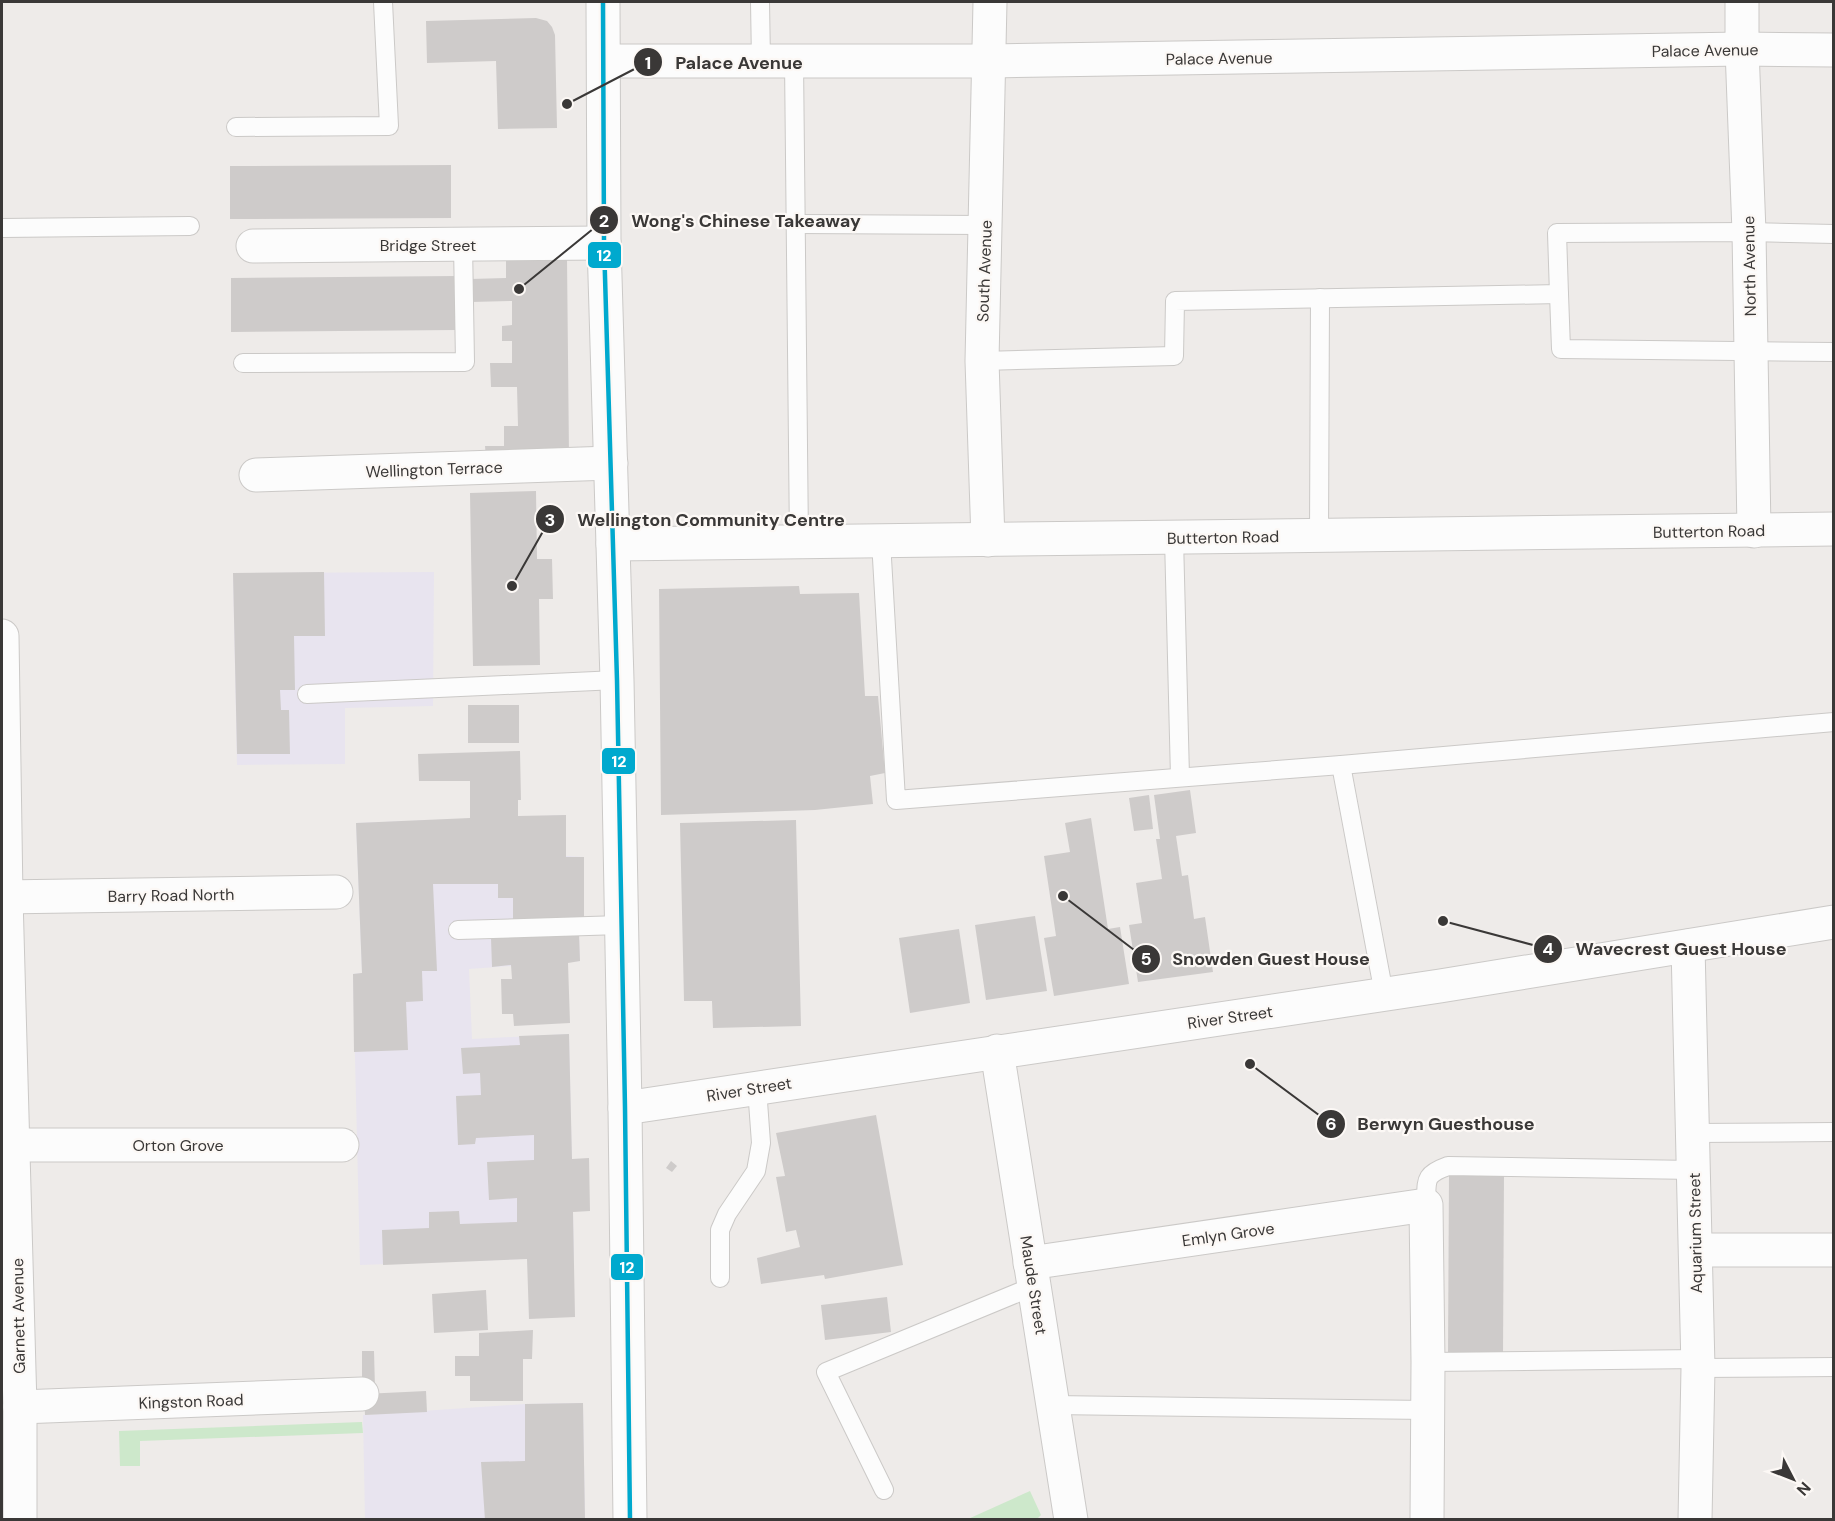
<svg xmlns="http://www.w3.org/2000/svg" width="1835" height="1521" font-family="'DM Sans',sans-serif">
	<rect width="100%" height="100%" fill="#eeebe9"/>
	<g fill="#e8e4ef">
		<polygon points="434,572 433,706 345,708 345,764 237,765 233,573"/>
		<polygon points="566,815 566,856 584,857 584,918 579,933 580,961 469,969 472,1039 569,1034 574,1257 360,1265 353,974 362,973 356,823"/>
		<polygon points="583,1403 585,1519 365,1519 363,1415 525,1404"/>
	</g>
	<g fill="#cde8cb">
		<polygon points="362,1422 363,1433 140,1441 140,1466 120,1466 119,1431"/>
		<polygon points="1030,1491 1041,1515 1037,1519 968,1519"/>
	</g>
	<g fill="#cecbca">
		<polygon points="536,18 547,21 552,27 555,35 557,128 498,129 496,61 427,63 426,21"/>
		<polygon points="451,165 451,218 230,219 230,166"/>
		<polygon points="567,259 569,456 486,458 485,446 504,446 504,426 518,426 517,387 491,387 490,363 512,363 512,341 502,341 502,326 512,325 512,301 471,302 470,279 506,278 506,261"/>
		<polygon points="456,276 456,330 231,332 231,278"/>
		<polygon points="536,491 537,559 552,559 553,599 539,599 540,665 473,666 470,493"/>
		<polygon points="324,572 325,636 294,636 295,690 280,690 281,710 289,710 290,754 237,754 233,573"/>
		<polygon points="799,586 800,594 859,593 865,696 878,696 885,773 870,776 873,804 815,810 661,815 659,589"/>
		<rect x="468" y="705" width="51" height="38"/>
		<polygon points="520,751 521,800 518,800 518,816 566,815 566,857 584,857 584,918 513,920 513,898 498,898 498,884 433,884 437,971 422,971 423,1001 406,1002 408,1050 354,1052 353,974 362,973 356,823 470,818 470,781 419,781 418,754"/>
		<polygon points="1190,790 1196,833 1176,836 1182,876 1188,875 1194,919 1205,917 1213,972 1138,982 1129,925 1142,923 1136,883 1162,879 1156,839 1160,839 1154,795"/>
		<polygon points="1149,795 1153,829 1134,831 1129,798"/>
		<polygon points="1091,818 1108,929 1120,927 1129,984 1054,996 1044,938 1056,936 1044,856 1070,852 1065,823"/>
		<polygon points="796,820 801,1026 713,1028 712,1001 684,1001 680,823"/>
		<polygon points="1035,916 1047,991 986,1000 975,925"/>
		<polygon points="959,929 970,1003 910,1013 899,938"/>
		<polygon points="579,933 580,961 568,963 570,1023 514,1026 513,1014 502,1014 501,979 512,979 511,965 492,967 491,938"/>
		<polygon points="569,1034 572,1159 589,1158 590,1211 573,1212 575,1317 529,1319 527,1259 383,1265 382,1230 429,1228 429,1212 459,1211 460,1224 517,1222 517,1198 489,1200 487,1162 534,1160 534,1135 476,1138 475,1144 458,1145 456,1096 481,1095 480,1073 463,1074 461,1048 520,1045 519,1036"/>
		<polygon points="876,1115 903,1265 825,1279 824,1275 761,1284 757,1258 800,1247 796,1230 786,1232 776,1177 785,1176 776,1133"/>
		<polygon points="671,1161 677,1166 672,1172 666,1168"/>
		<polygon points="1449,1174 1504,1174 1503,1355 1448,1355"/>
		<polygon points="486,1290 488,1330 434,1333 432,1294"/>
		<polygon points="887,1297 891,1332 825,1340 821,1305"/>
		<polygon points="533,1330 532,1359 523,1359 523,1401 470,1401 470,1376 455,1376 455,1356 479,1356 479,1333"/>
		<polygon points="362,1351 374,1351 375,1389 362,1389"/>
		<polygon points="426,1391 427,1412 365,1415 364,1394"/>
		<polygon points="583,1403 585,1520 485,1520 481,1462 525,1461 525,1404"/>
	</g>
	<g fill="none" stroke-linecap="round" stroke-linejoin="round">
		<g stroke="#cbc9c7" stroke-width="20">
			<g id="service">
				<polyline points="760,2 761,61"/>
				<polyline points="794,61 799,542"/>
				<polyline points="236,127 389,126 383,2"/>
				<polyline points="796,224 985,225"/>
				<polyline points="2,228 190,226"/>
				<polyline points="1559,294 1561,349 1834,352"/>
				<polyline points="982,361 1174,356 1175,301 1559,294 1557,233 1749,232 1834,234"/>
				<polyline points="243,363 465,362 463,244"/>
				<polyline points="1319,536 1320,298"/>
				<polyline points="1174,538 1180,777"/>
				<polyline points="881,541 896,800 1341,765 1834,722"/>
				<polyline points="307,694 617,680"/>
				<polyline points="1341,765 1384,994"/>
				<polyline points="458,930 621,925"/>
				<polyline points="1693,1133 1834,1132"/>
				<path d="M1426,1205C1427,1180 1423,1175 1448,1166L1694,1170"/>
				<polyline points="720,1278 720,1230 727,1214 756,1171 761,1143 757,1088"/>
				<polyline points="1428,1362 1698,1359"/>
				<polyline points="1698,1368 1834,1367"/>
				<polyline points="1053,1405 1427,1410"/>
				<polyline points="884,1490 826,1372 1034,1286"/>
			</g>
		</g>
		<g stroke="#cbc9c7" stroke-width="35">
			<g id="minor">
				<polyline points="1742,2 1742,49 1749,232 1754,531"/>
				<polyline points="604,61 990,61 1742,49 1834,50"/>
				<polyline points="253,246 604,243"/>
				<polyline points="256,475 611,463"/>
				<polyline points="988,540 982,361 990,2"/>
				<polyline points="613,544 1834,529"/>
				<polyline points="2,636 6,897 20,1407 20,1520"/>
				<polyline points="2,897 336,892"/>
				<polyline points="1688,946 1698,1368 1695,1520"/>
				<polyline points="997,1051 1071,1520"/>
				<polyline points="625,1108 1440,986 1834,922"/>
				<polyline points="14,1145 342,1145"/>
				<polyline points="1696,1250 1834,1250"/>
				<polyline points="1030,1263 1426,1205 1428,1362 1427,1520"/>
				<polyline points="20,1407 362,1394"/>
			</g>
		</g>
		<g stroke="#cbc9c7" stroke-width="35">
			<polyline id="primary" points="603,2 604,243 617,680 625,1108 630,1520"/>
		</g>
		<use href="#service" stroke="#fcfcfc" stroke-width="18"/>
		<use href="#minor" stroke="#fcfcfc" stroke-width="33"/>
		<use href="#primary" stroke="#fcfcfc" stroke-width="33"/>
		<g stroke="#fcf8f5" stroke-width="9">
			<polyline id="bus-1" points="603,2 604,243 617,680 625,1108 630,1520"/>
		</g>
		<use href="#bus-1" stroke="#00a9ce" stroke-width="4.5"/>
	</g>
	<g text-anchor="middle" stroke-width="4.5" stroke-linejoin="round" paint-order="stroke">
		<g font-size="16" fill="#3a3837" stroke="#fcf8f5">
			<text transform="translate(1705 50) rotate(-1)" y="6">Palace Avenue</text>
			<text transform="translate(1219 58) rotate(-1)" y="6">Palace Avenue</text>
			<text x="428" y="251">Bridge Street</text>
			<text transform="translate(1749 266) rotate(-91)" y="6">North Avenue</text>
			<text transform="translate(984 271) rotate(-88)" y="6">South Avenue</text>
			<text transform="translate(434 469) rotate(-2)" y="6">Wellington Terrace</text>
			<text transform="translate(1709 531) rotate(-1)" y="6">Butterton Road</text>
			<text transform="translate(1223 537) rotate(-1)" y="6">Butterton Road</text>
			<text transform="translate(171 895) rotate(-1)" y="6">Barry Road North</text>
			<text transform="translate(1230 1017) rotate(-8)" y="6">River Street</text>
			<text transform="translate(749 1089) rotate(-9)" y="6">River Street</text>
			<text x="178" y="1151">Orton Grove</text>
			<text transform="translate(1695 1233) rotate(-91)" y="6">Aquarium Street</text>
			<text transform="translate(1228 1234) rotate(-8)" y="6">Emlyn Grove</text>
			<text transform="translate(1034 1285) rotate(81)" y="6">Maude Street</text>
			<text transform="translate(18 1316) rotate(-91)" y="6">Garnett Avenue</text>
			<text transform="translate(191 1401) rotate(-2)" y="6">Kingston Road</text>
		</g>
	</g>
	<path fill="none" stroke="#3a3837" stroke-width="2" d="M567 104L648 62M519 289L604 220M512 586L550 519M1443 921L1548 949M1063 896L1146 959M1250 1064L1331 1124"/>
	<g fill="#3a3837" stroke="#fcf8f5" stroke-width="2">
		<circle cx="567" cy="104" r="6"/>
		<circle cx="519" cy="289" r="6"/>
		<circle cx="512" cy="586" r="6"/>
		<circle cx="1443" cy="921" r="6"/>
		<circle cx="1063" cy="896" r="6"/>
		<circle cx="1250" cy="1064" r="6"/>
		<circle cx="648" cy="62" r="15"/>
		<circle cx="604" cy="220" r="15"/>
		<circle cx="550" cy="519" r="15"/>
		<circle cx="1548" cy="949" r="15"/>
		<circle cx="1146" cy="959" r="15"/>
		<circle cx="1331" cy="1124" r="15"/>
	</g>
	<g font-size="18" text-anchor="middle" font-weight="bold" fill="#fff">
		<text x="648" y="69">1</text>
		<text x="604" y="227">2</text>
		<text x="550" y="526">3</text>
		<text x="1548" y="955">4</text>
		<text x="1146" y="965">5</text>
		<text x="1331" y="1130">6</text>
	</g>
	<g font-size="18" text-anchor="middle" font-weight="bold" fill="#3a3837" stroke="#fcf8f5" stroke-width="4.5" stroke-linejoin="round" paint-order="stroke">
		<text x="739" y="69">Palace Avenue</text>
		<text x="746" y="227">Wong's Chinese Takeaway</text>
		<text x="711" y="526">Wellington Community Centre</text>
		<text x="1681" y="955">Wavecrest Guest House</text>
		<text x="1271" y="965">Snowden Guest House</text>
		<text x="1446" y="1130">Berwyn Guesthouse</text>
	</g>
	<g stroke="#fcf8f5" stroke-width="2">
		<rect x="587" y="241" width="35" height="28" rx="6" fill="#00a9ce"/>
		<rect x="601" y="747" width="35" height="28" rx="6" fill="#00a9ce"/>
		<rect x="610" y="1253" width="34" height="28" rx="6" fill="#00a9ce"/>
	</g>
	<g font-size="16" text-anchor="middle" font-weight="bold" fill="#fff">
		<text x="604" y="261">12</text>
		<text x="619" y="767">12</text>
		<text x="627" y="1273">12</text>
	</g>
	<rect width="1835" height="1521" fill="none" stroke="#3a3837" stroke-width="6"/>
	<g transform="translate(1793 1479) rotate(132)" stroke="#fcf8f5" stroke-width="4.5" paint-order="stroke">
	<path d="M0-4.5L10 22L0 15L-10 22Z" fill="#3a3837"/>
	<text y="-9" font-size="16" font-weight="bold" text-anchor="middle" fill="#3a3837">N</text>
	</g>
</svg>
